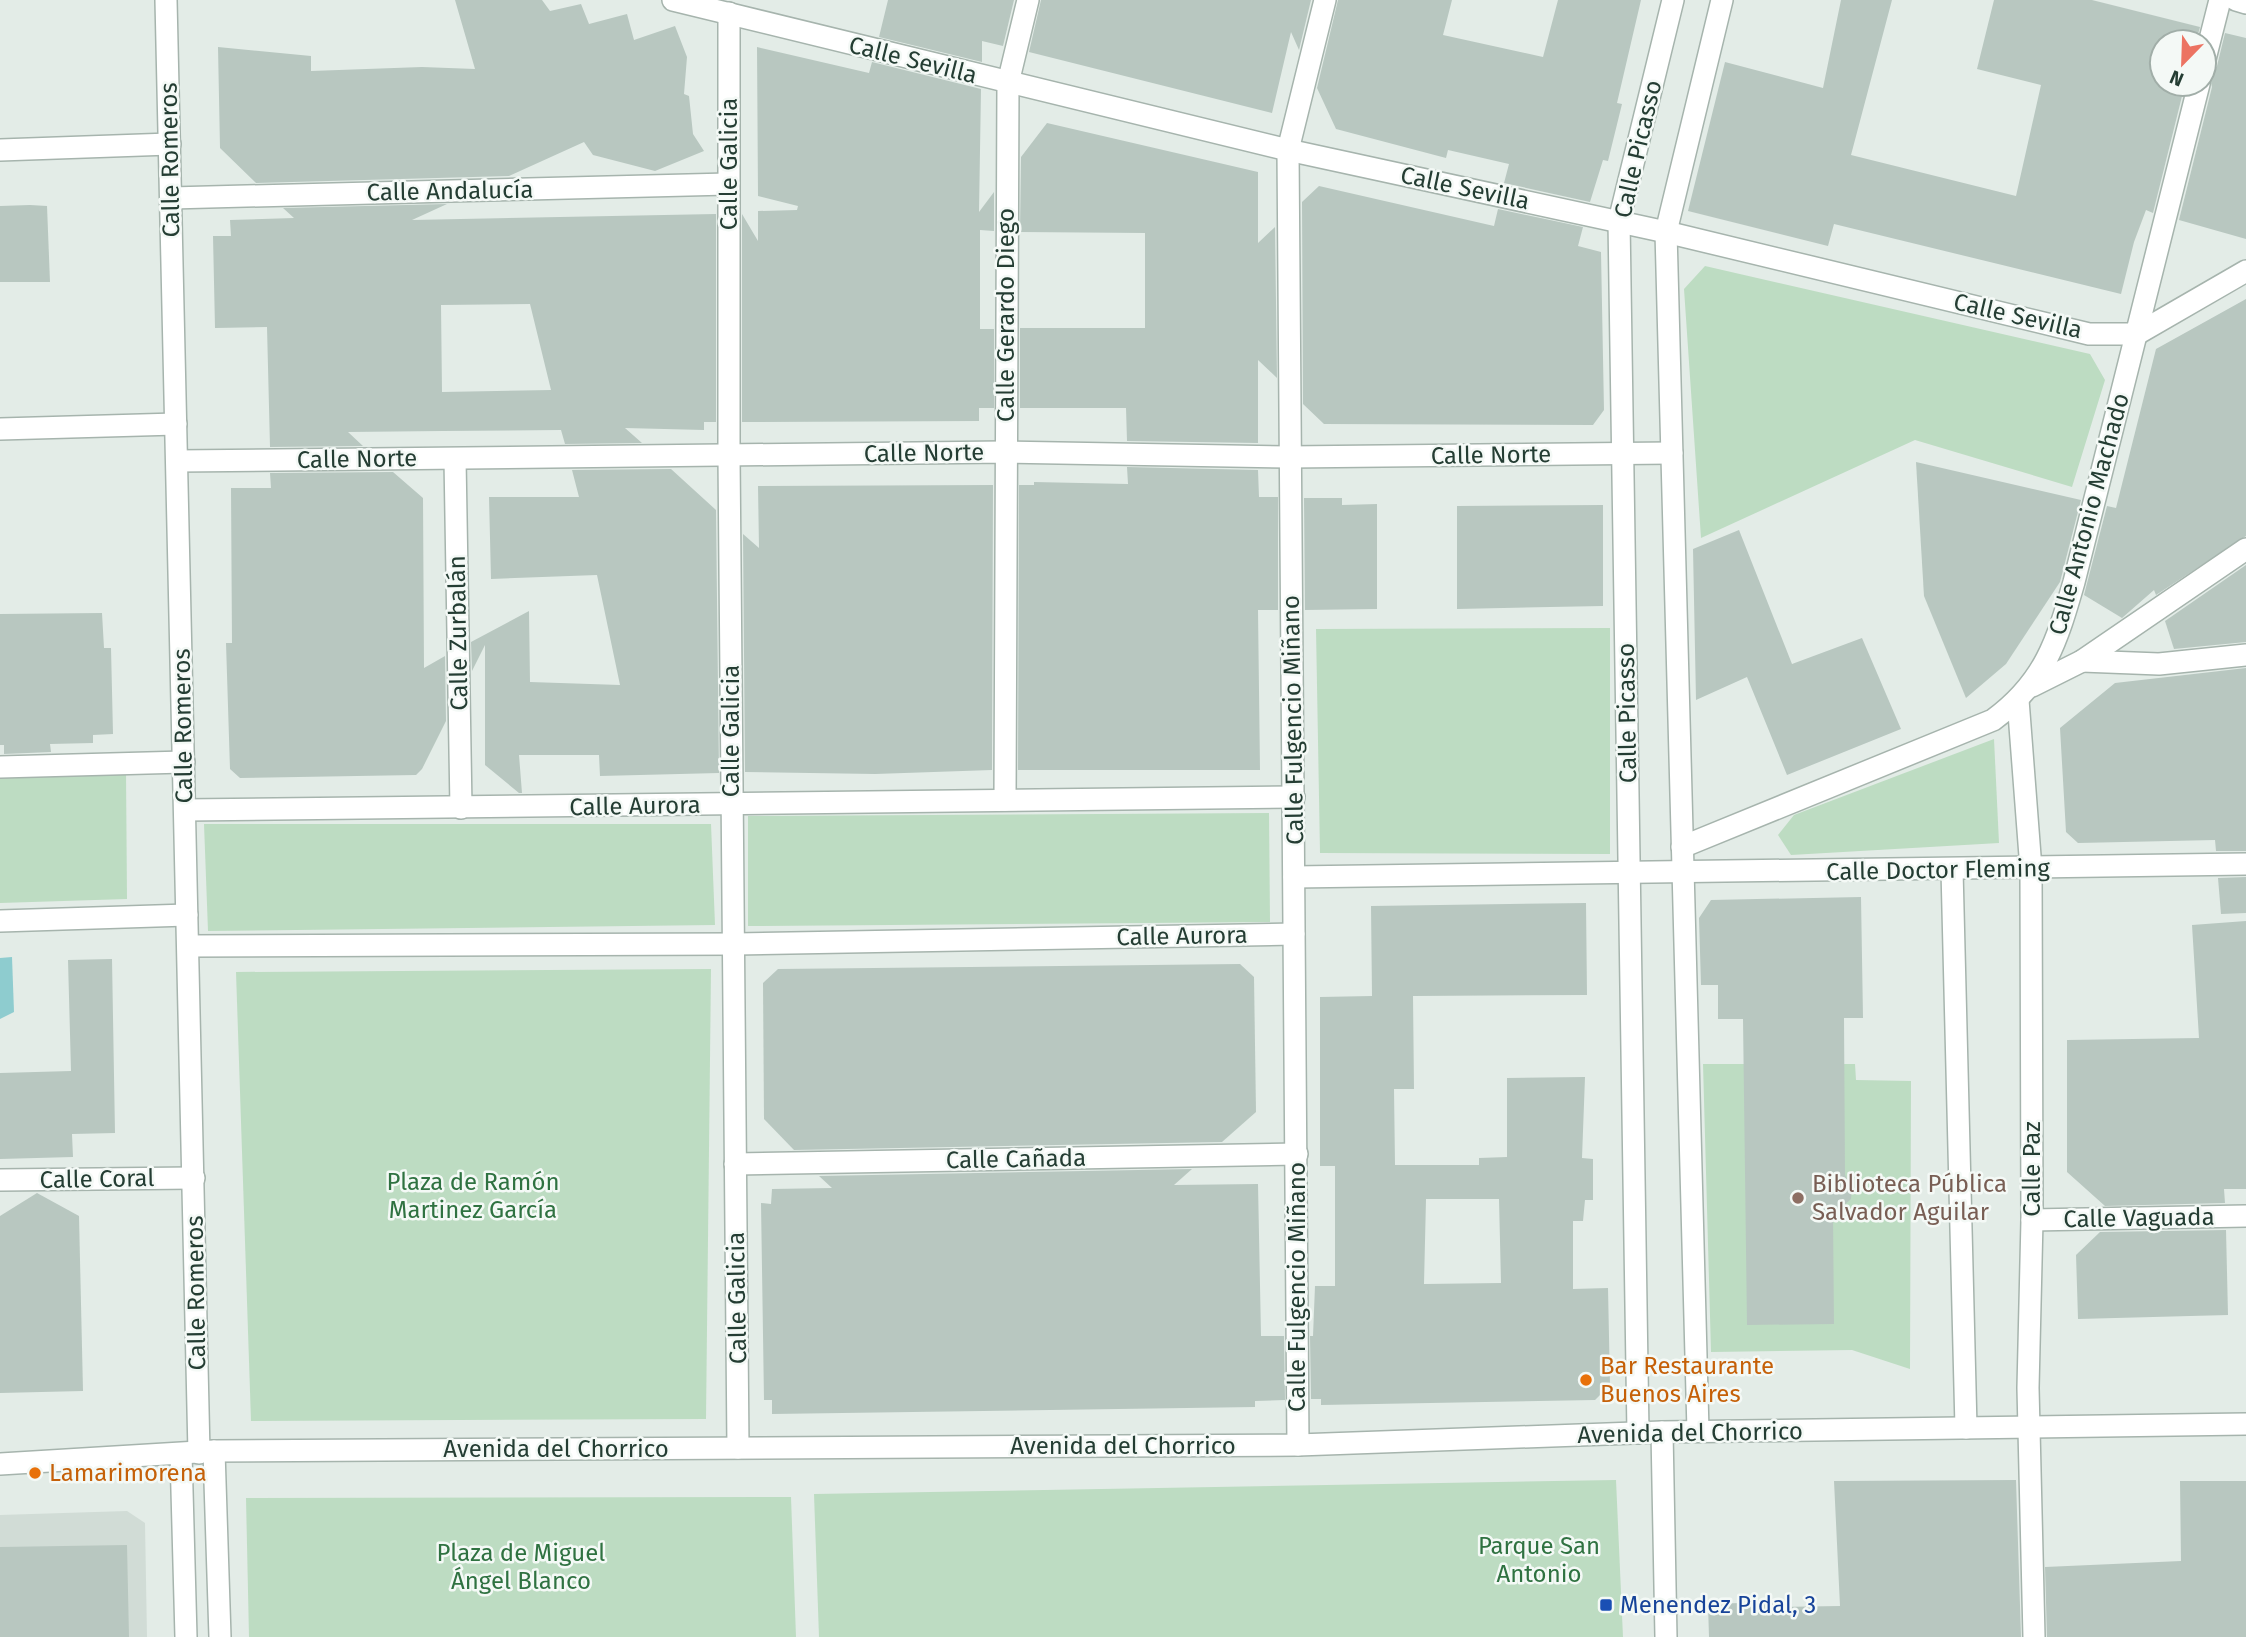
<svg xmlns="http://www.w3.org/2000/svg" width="2246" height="1637" font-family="'Fira Sans',sans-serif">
	<rect width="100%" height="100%" fill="#e3ece7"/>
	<polygon fill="#d1dcd6" points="127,1511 145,1523 147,1637 0,1637 0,1515"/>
	<g fill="#bddcc2">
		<polygon points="1705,266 2090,354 2105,380 2072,487 1915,440 1701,538 1684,289"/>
		<polygon points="1610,628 1610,854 1320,853 1316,629"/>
		<polygon points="1994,739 1999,843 1791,855 1778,835 1794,815"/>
		<polygon points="126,772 127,899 0,903 0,776"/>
		<polygon points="1269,813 1270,922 748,926 748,816"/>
		<polygon points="204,824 711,824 715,925 208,931"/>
		<polygon points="711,969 706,1419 251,1421 236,972"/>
		<polygon points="1703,1064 1855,1064 1856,1080 1911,1081 1910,1369 1852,1350 1711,1352"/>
		<polygon points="1616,1480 1623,1637 819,1637 814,1494"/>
		<polygon points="791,1497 796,1637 249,1637 246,1498"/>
	</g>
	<polygon fill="#8ecccf" points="12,957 14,1012 0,1019 0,958"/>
	<g fill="#b8c7c0" fill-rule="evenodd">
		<polygon points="455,0 542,0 550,11 581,4 589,24 627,14 634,40 675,26 687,57 684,94 689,96 693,134 704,151 655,171 593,155 584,142 509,176 256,183 220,148 218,47 311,56 311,71 422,67 475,69"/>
		<polygon points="888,0 1014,0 1003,46 982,41 982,62 879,37"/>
		<polygon points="1041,0 1311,0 1299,50 1291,32 1272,113 1029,52"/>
		<polygon points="1338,0 1452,0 1443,35 1543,57 1558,0 1641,0 1617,103 1622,104 1608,161 1603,160 1590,202 1504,183 1509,164 1448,150 1446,158 1336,129 1317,88"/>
		<polygon points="1841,0 1892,0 1851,155 2016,196 2041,85 1977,69 1994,0 2092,0 2200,27 2196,42 2162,42 2162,84 2185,84 2153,213 2146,210 2134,242 2121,294 1834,224 1828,246 1688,211 1725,62 1823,88"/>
		<polygon points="2225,33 2246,38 2246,239 2179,220 2212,87 2209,75 2217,66"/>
		<polygon points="757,47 869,73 872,62 981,89 979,212 994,192 994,231 980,230 980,329 994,329 994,408 979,408 979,421 742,422 742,214 758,241 758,211 797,210 798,206 758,196"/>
		<polygon points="1047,123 1258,172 1258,243 1275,227 1277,378 1258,360 1258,443 1127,441 1126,408 1020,408 1020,328 1145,328 1145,233 1020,232 1021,157"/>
		<polygon points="1319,186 1494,226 1498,209 1583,227 1578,246 1601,252 1604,410 1593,425 1324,424 1303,404 1302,202"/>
		<path d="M447,204L412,220L716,214V422H704V430L625,428L642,443L565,444L561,430L442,431L348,432L363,446L270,447L267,327L215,328L213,236H231L230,220L294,218L283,208ZM530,304L551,390L442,392L441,305Z"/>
		<polygon points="30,205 47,206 50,282 0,282 0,206"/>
		<polygon points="2246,299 2246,536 2156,595 2154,590 2122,618 2084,595 2107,506 2116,508 2156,349"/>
		<polygon points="1916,462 2081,500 2060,582 2006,664 1966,698 1924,596"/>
		<polygon points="1127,467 1258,470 1259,497 1278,497 1278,610 1258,610 1260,770 1018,770 1019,485 1034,485 1034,482 1128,484"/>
		<polygon points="671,469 716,510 719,773 600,776 599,755 519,755 522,793 519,793 485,765 485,645 472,671 471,642 529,611 530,682 620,685 597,575 491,579 489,497 579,497 572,470"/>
		<polygon points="393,472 423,498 424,668 445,656 446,721 422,769 416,775 240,778 230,769 226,643 232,643 231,488 271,488 270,473"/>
		<polygon points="993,485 992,770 875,774 745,772 743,534 759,548 758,486"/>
		<polygon points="1304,498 1342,498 1342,505 1377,504 1377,609 1305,610"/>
		<polygon points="1603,505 1603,606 1457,609 1457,506"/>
		<polygon points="1739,530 1792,664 1862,638 1901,729 1787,775 1747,677 1696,700 1693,549"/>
		<polygon points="2246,565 2246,642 2174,649 2165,621"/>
		<polygon points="102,613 104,648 111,648 113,734 93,735 93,743 50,744 51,752 4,754 4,745 0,745 0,614"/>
		<polygon points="2246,668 2246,851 2216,851 2215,840 2078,843 2066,832 2060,728 2115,683"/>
		<polygon points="2246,877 2246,913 2221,914 2218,878"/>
		<polygon points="1861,897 1863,1018 1844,1018 1845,1175 1852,1188 1851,1199 1833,1215 1834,1324 1747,1325 1743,1019 1718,1019 1718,985 1701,985 1699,918 1711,900"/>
		<path d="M1586,903L1587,995L1413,996L1414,1089H1394L1395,1165H1479V1158L1507,1157V1078L1585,1077L1582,1158L1593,1159V1200H1585L1583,1221H1573V1289L1608,1288L1610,1385L1595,1400L1321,1405V1399H1311L1310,1336H1313L1315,1286H1335V1166H1320V997L1372,996L1371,906ZM1426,1199H1499L1501,1283L1424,1284Z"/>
		<polygon points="2246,921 2246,1189 2224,1189 2225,1203 2105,1206 2067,1172 2067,1040 2199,1038 2192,925"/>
		<polygon points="112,959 115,1133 72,1134 73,1157 0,1159 0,1073 71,1071 68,960"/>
		<polygon points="1240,964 1254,977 1256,1112 1222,1142 794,1150 764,1119 763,983 778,969"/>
		<polygon points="1192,1169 1174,1185 1258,1184 1261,1336 1284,1336 1285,1400 1255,1401 1255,1407 772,1414 772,1400 764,1400 761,1203 771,1204 772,1189 832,1188 819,1176"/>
		<polygon points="37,1193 79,1216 83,1391 0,1393 0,1216"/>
		<polygon points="2226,1230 2228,1315 2078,1319 2076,1255 2100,1232"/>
		<polygon points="2016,1480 2021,1637 1709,1637 1708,1604 1773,1602 1774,1607 1840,1606 1834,1481"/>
		<polygon points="2180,1481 2246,1481 2246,1637 2047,1637 2045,1567 2181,1561"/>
		<polygon points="127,1545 129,1637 0,1637 0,1547"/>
	</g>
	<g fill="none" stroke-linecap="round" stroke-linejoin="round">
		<g stroke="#a6b4ad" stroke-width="24">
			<polyline id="pedestrian" points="0,767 184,762"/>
		</g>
		<g stroke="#a6b4ad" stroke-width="24">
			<g id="minor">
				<polyline points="166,0 199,1453"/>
				<polyline points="673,0 1288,150 1666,232 2089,334 2137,334 2246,271"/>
				<polyline points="2236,0 2246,3"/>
				<polyline points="729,13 729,456 738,1448"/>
				<polyline points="2204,63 2220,0"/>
				<polyline points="0,150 170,144"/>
				<polyline points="171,198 728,184"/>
				<polyline points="0,429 176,424"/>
				<polyline points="455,459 461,808"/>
				<polyline points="177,461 1004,452 1289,457 1672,453"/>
				<polyline points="2082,661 2159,664 2246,655"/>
				<polyline points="2032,686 2082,661 2246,549"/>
				<polyline points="2018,700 2031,869 2032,1220 2028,1388 2034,1637"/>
				<polyline points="1005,800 1008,83 1028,0"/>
				<polyline points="185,810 1294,797"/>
				<path d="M1682,847L1993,720C2045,682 2057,641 2074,582L2199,84"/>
				<polyline points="1952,870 1966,1428"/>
				<polyline points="1294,877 2246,864"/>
				<polyline points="0,921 187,915"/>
				<polyline points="188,946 736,944 1294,934"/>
				<polyline points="735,1164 1297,1154"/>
				<polyline points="0,1180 194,1178"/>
				<polyline points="2032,1220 2246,1216"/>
				<polyline points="1698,1431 1666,232 1722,0"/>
				<polyline points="1662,1432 1666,1637"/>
				<polyline points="1638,1433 1619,221 1673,0"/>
				<polyline points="1298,1445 1288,150 1325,0"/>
				<polyline points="214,1451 220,1637"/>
				<polyline points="181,1454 186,1637"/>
				<polyline points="0,1464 214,1451 1298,1445 1662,1432 2246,1424"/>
			</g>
		</g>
		<use href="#pedestrian" stroke="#fff" stroke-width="21"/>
		<use href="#minor" stroke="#fff" stroke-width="21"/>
	</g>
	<circle fill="#8d6e63" stroke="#f4f9f6" stroke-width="2.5" cx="1798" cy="1198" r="7"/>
	<g fill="#e8710a" stroke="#f4f9f6" stroke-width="2.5">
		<circle cx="1586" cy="1380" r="7"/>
		<circle cx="35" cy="1473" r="7"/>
	</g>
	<rect fill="#1a4fb4" stroke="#f4f9f6" stroke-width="2.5" x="1599" y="1598" width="14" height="14" rx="3.5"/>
	<g text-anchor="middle" stroke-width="5" stroke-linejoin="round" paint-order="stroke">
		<g font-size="24" fill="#243d33" stroke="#f4f9f6">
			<text transform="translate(913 60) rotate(14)" y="8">Calle Sevilla</text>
			<text transform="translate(1638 149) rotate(-77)" y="8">Calle Picasso</text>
			<text transform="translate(170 160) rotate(-91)" y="8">Calle Romeros</text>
			<text transform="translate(729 164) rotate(-90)" y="8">Calle Galicia</text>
			<text transform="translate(1465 188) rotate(12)" y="8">Calle Sevilla</text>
			<text transform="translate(450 191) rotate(-1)" y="8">Calle Andalucía</text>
			<text transform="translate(1006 315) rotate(-90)" y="8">Calle Gerardo Diego</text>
			<text transform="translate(2018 316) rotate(13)" y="8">Calle Sevilla</text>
			<text transform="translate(924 453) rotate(-1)" y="8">Calle Norte</text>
			<text transform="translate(1491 455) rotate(-1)" y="8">Calle Norte</text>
			<text transform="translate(357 459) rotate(-1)" y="8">Calle Norte</text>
			<text transform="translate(2089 514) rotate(-75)" y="8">Calle Antonio Machado</text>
			<text transform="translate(458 633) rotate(-91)" y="8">Calle Zurbalán</text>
			<text transform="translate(1627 713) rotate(-91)" y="8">Calle Picasso</text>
			<text transform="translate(1293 720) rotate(-91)" y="8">Calle Fulgencio Miñano</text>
			<text transform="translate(183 726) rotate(-91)" y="8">Calle Romeros</text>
			<text transform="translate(731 731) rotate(-90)" y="8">Calle Galicia</text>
			<text transform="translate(635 806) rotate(-1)" y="8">Calle Aurora</text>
			<text transform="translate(1938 870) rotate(-1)" y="8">Calle Doctor Fleming</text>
			<text transform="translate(1182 936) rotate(-1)" y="8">Calle Aurora</text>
			<text transform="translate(1016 1159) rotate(-1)" y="8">Calle Cañada</text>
			<text transform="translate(2032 1169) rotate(-90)" y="8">Calle Paz</text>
			<text transform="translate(97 1179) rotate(-1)" y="8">Calle Coral</text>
			<text transform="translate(2139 1218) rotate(-1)" y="8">Calle Vaguada</text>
			<text transform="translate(1297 1287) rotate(-90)" y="8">Calle Fulgencio Miñano</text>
			<text transform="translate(196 1293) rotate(-91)" y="8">Calle Romeros</text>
			<text transform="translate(737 1298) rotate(-91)" y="8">Calle Galicia</text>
			<text transform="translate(1690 1433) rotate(-1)" y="8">Avenida del Chorrico</text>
			<text x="1123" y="1454">Avenida del Chorrico</text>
			<text x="556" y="1457">Avenida del Chorrico</text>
		</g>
		<g font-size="24" fill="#2f7241" stroke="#f4f9f6">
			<text x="473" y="1190">Plaza de Ramón<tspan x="473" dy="28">Martinez García</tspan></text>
			<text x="1539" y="1554">Parque San<tspan x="1539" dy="28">Antonio</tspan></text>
			<text x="521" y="1561">Plaza de Miguel<tspan x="521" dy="28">Ángel Blanco</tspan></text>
		</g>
		<g font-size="24" fill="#785e54" stroke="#f4f9f6" text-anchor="start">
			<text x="1812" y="1192">Biblioteca Pública<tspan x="1812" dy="28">Salvador Aguilar</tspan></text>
		</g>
		<g font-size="24" fill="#c56008" stroke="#f4f9f6" text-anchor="start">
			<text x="1600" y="1374">Bar Restaurante<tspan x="1600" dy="28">Buenos Aires</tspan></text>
			<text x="49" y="1481">Lamarimorena</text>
		</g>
		<g font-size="24" fill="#164399" stroke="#f4f9f6" text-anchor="start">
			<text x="1620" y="1613">Menendez Pidal, 3</text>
		</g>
	</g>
	<g transform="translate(2183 63) rotate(203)"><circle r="33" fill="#f4f9f6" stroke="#a1aea8" stroke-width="2"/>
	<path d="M0-5L12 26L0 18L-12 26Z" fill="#ec7362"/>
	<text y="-10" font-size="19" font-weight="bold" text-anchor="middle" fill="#243d33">N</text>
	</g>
</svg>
